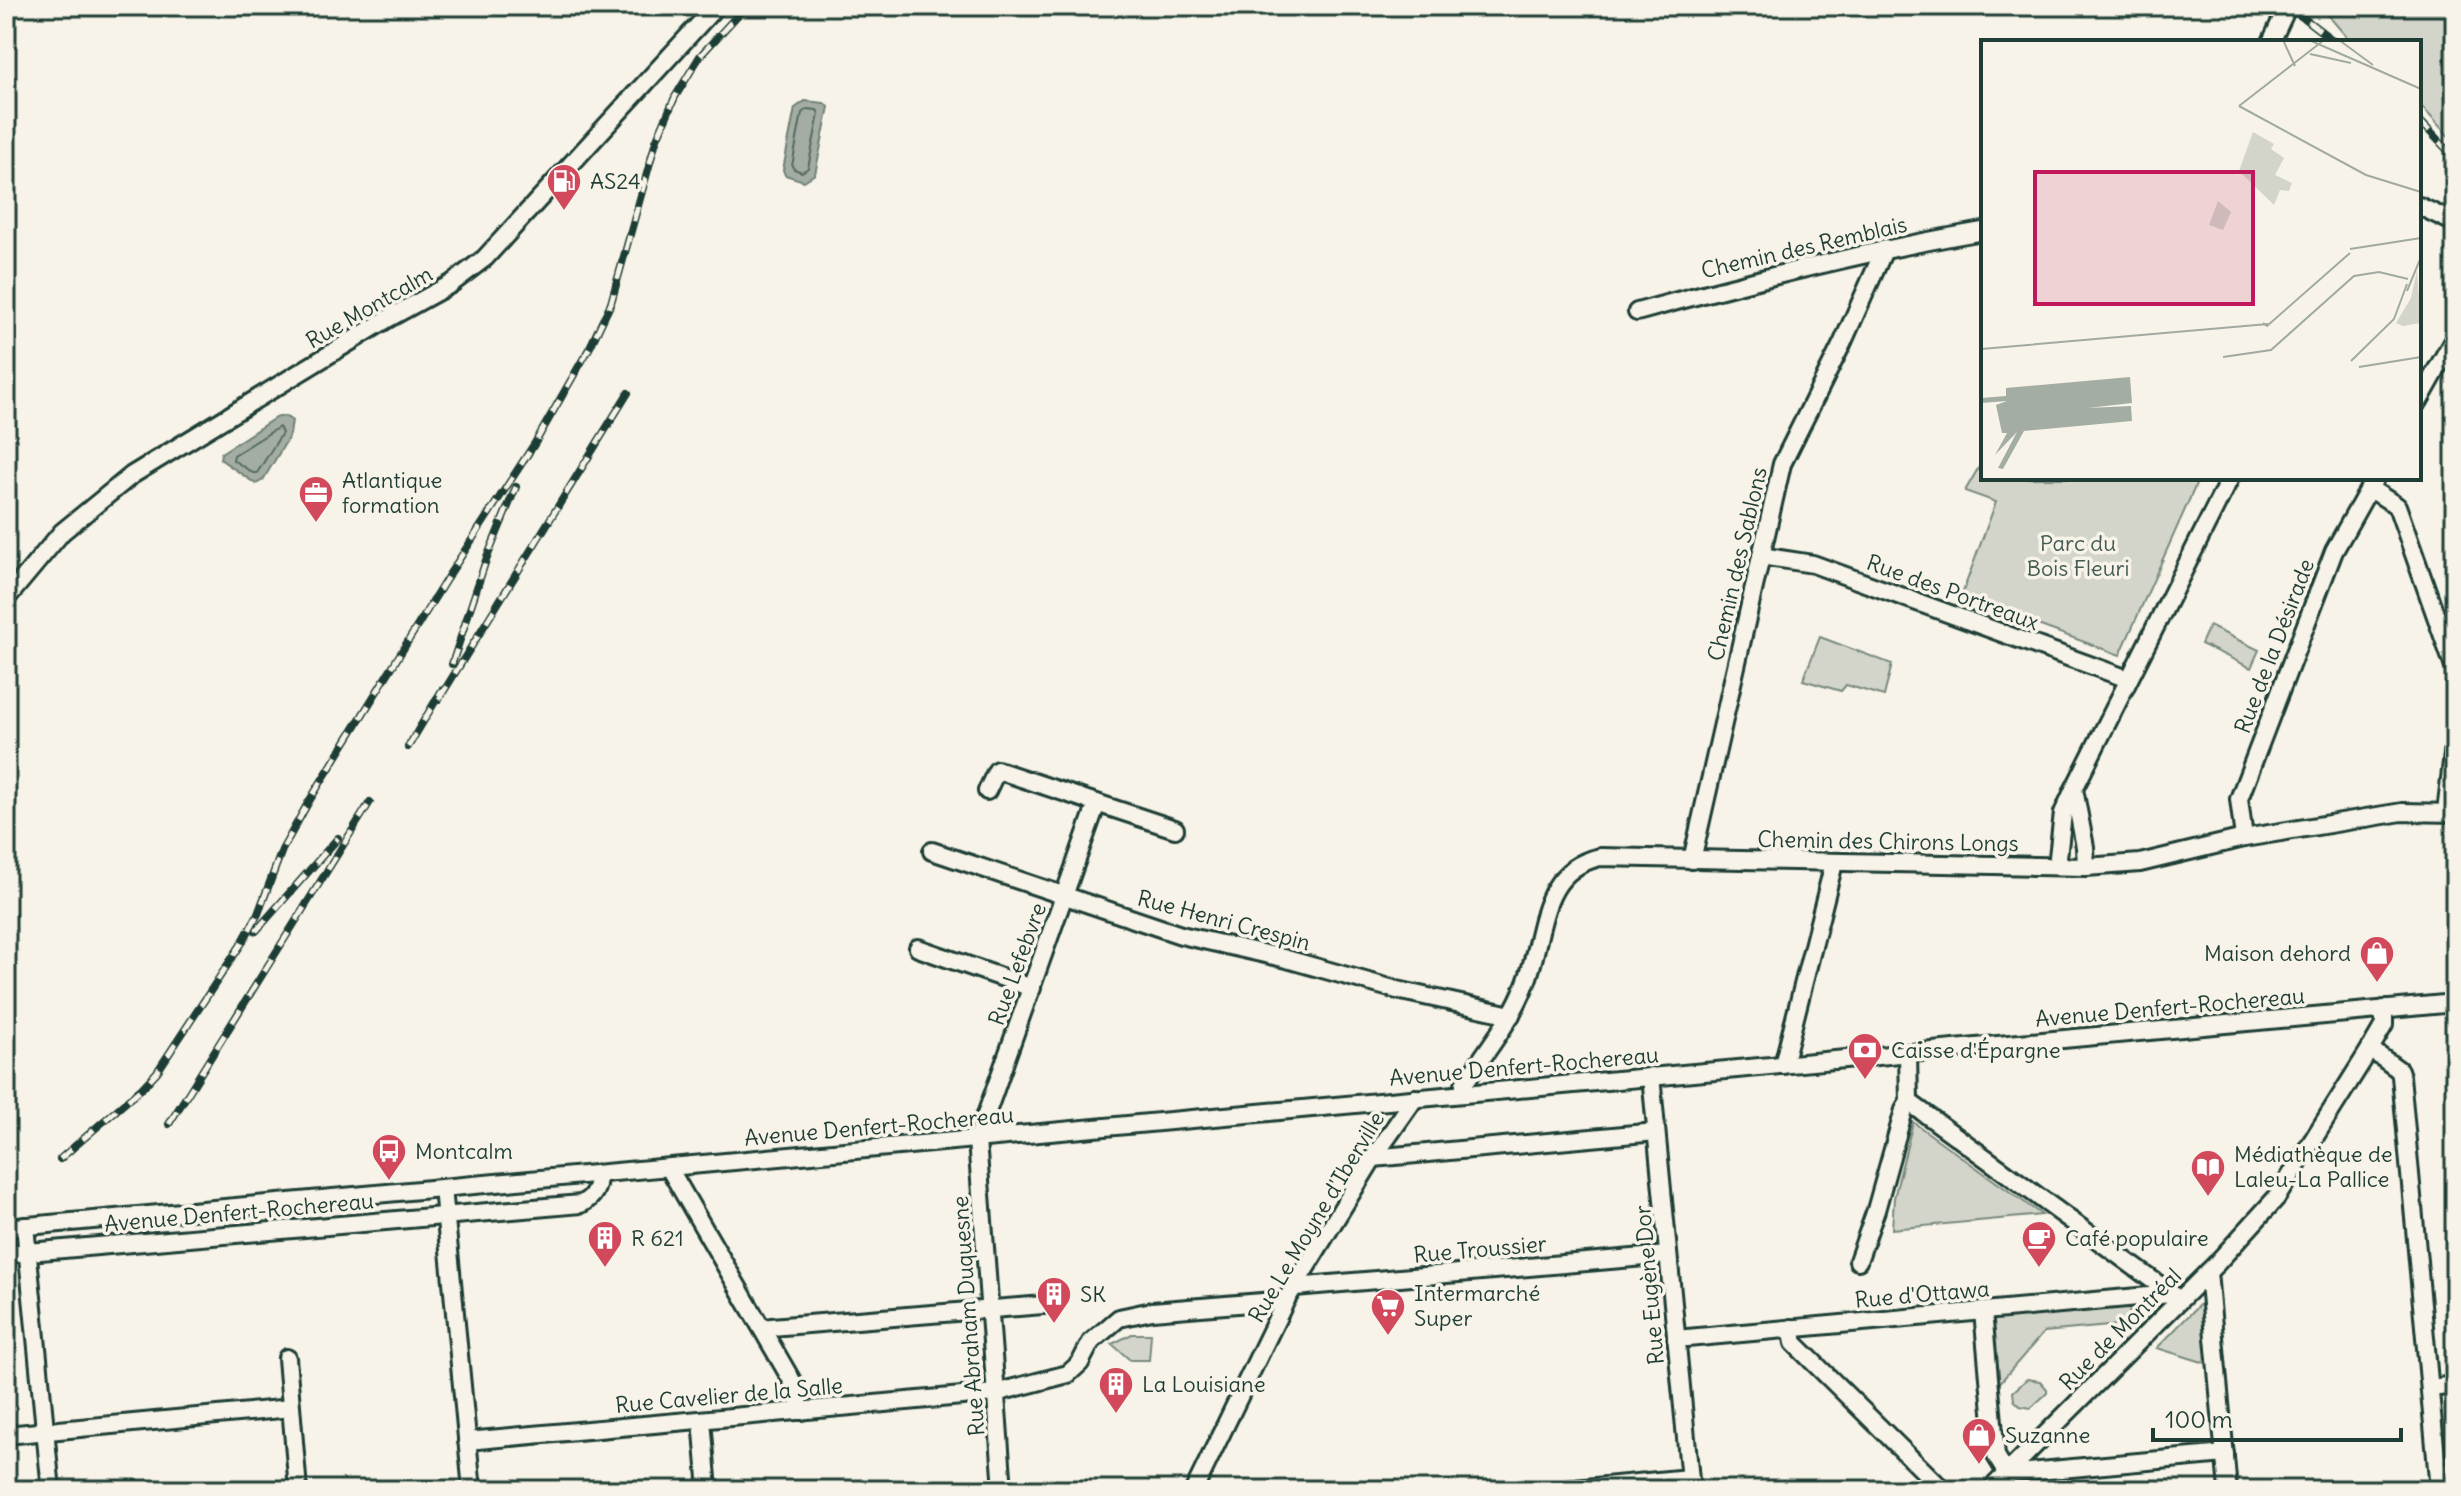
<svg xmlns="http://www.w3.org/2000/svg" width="2461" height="1496" font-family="Delius,sans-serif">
	<rect width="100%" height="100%" fill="#f7f3e8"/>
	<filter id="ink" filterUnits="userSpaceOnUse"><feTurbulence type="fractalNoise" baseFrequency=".0125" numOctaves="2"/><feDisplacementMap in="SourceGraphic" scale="16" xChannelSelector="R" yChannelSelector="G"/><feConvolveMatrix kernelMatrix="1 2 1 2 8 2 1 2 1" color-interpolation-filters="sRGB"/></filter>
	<g filter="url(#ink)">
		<g fill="#d3d5ca" stroke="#79897f" stroke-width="2">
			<polygon points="2320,6 2455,6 2455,143 2419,104 2419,42 2351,42"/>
			<polygon points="1983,460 1983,478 2199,478 2120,655 1961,597 1996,502 1965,491"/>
			<polygon points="2209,626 2259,650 2251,668 2201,644"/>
			<polygon points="1820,637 1892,664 1884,696 1846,685 1841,691 1803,680"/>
			<polygon points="1913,1122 2042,1215 1892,1229 1894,1198"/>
			<polygon points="2202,1302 2209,1364 2157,1348"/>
			<polygon points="2129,1305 2130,1324 2044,1332 1997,1386 1991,1318"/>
			<polygon points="1132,1334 1151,1334 1149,1360 1130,1360 1112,1344"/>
			<polygon points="2027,1379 2040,1381 2047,1389 2047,1393 2031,1408 2020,1406 2014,1400 2013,1392"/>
		</g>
		<g fill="#a4ada3" stroke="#6f8077" stroke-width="2">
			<polygon points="805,101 824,103 829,107 815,174 804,181 785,175 783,170 795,108"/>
			<polygon points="284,416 292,420 290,435 263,480 256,484 220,459 221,453 275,418"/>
		</g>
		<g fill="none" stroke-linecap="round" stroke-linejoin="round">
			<g stroke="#546a60" stroke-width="2">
				<polygon points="807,109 817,110 819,114 808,168 802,172 794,169 792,166 802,113"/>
				<polygon points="279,427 282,433 257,473 253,473 233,460 234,455"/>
			</g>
			<g stroke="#1f3d34" stroke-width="22">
				<g id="minor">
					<polyline points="2271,42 2288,6"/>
					<polyline points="2419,206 2455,223"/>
					<path d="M1637,312C1752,280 1866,251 1983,231"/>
					<polyline points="2419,401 2455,337"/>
					<polyline points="2369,488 2397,506 2455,670"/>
					<polyline points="1761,556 1813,564 2128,679"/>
					<polyline points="6,599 62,532 132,475 389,318 451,284 485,258 716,6"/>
					<polyline points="987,791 997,770 1175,829"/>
					<polyline points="2446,812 2455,737"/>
					<polyline points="2244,838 2239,799 2334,551 2375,478"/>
					<polyline points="932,851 1181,935 1283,958 1397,990 1511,1015"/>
					<polyline points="1692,860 1782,464 1842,344 1885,248"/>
					<polyline points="2057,866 2063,813 2074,789"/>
					<polyline points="2086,867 2085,847 2074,789 2230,478"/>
					<polyline points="918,948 1032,988"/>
					<polyline points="2370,1049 2399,1070 2401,1076 2439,1490"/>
					<polyline points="1783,1065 1834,863"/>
					<polyline points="1651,1076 1691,1490"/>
					<path d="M1464,1094V1084C1486,1051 1512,1020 1526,983C1545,934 1538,871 1600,857L2086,867L2140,863L2244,838L2402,812L2455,813"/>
					<polyline points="1909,1102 2173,1295"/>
					<polyline points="1373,1158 1656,1132"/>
					<polyline points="669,1168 795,1386 801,1411"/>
					<polyline points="443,1188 472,1490"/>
					<polyline points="25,1226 51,1490"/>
					<polyline points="6,1228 2455,1003"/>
					<path d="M6,1254L581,1204C594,1197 598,1189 598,1174"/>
					<polyline points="1858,1261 1876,1210 1904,1110 1909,1102 1908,1053"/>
					<polyline points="2208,1272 2228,1490"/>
					<polyline points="1295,1287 1668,1255"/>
					<polyline points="1983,1311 1996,1456 2007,1474 2225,1454"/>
					<polyline points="1791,1328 1794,1343 1943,1490"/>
					<polyline points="765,1332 771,1327 1043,1305"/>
					<polyline points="1676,1339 2171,1294"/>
					<polyline points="287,1358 298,1490"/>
					<polyline points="2430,1388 2455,1385"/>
					<polyline points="702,1420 708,1490"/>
					<polyline points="6,1435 291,1408"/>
					<polyline points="467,1441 995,1393 1068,1374 1080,1363 1091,1342 1119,1318 1152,1311 1286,1300"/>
					<polyline points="1003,1490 977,1140 1097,803"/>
					<polyline points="1194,1490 1286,1300 1373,1158 1415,1098"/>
					<polyline points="1564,1490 1689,1478"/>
					<polyline points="1990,1490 2216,1264 2277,1197 2370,1049 2384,1025 2384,1009"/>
				</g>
			</g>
			<use href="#minor" stroke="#f7f3e8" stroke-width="16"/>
			<g stroke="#1f3d34" stroke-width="8">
				<g id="rail">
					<polyline points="2282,6 2301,16 2335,42"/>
					<polyline points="2419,120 2455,158"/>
					<polyline points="452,664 486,560 516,487"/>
					<polyline points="439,699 628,393"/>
					<polyline points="408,747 442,690"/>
					<polyline points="256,931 338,838"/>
					<polyline points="169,1124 370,802"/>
					<polyline points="60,1159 142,1088 157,1072 242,943 258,914 282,850 308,803 447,578 535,443 590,347 611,303 656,141 675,97 700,56 746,6"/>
				</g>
			</g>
			<use href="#rail" stroke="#f7f3e8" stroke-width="5" stroke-dasharray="15" stroke-linecap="butt"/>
		</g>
	</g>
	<defs>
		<g id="fuel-pin" transform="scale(1.8)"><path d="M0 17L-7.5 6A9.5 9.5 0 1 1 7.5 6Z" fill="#d1495b" stroke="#f7f3e8"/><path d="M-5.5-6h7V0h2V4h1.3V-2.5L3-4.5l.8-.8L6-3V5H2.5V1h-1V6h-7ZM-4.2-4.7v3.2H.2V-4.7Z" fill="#fff"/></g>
		<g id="office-pin" transform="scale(1.8)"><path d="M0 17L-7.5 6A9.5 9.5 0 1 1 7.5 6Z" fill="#d1495b" stroke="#f7f3e8"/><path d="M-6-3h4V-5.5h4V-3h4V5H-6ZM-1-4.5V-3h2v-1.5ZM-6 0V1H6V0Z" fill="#fff"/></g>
		<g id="shop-pin" transform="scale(1.8)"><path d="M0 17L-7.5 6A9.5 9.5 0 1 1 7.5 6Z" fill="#d1495b" stroke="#f7f3e8"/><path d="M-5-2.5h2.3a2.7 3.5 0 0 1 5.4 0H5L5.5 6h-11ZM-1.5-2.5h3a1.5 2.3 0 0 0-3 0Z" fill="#fff"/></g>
		<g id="bank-pin" transform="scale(1.8)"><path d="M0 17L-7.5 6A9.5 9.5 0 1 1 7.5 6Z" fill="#d1495b" stroke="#f7f3e8"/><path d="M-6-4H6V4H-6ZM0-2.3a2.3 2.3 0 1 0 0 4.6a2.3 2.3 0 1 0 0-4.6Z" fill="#fff"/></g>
		<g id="bus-pin" transform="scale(1.8)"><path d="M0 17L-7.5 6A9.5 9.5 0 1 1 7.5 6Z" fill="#d1495b" stroke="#f7f3e8"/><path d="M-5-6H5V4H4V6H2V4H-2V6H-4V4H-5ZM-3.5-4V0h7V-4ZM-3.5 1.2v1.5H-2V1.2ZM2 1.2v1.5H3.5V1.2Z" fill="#fff"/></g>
		<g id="library-pin" transform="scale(1.8)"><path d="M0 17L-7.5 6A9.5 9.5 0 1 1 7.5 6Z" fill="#d1495b" stroke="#f7f3e8"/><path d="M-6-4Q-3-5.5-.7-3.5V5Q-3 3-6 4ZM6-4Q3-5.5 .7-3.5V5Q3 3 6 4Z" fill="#fff"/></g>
		<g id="building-pin" transform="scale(1.8)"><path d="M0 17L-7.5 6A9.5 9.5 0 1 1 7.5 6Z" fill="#d1495b" stroke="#f7f3e8"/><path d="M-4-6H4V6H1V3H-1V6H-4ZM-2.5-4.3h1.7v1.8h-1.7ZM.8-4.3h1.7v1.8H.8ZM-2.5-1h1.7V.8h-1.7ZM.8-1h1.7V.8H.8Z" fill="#fff"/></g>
		<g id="cafe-pin" transform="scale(1.8)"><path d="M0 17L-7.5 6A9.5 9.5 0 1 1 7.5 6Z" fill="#d1495b" stroke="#f7f3e8"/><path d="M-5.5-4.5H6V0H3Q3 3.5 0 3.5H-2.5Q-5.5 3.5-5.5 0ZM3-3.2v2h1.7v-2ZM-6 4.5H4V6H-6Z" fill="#fff"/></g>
		<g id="supermarket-pin" transform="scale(1.8)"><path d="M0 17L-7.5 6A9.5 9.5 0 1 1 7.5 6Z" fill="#d1495b" stroke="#f7f3e8"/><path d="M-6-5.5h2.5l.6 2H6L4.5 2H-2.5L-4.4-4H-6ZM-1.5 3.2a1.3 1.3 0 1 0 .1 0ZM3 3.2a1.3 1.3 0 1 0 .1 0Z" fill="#fff"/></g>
	</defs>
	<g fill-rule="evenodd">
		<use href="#fuel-pin" x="564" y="181"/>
		<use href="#office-pin" x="316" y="493"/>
		<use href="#shop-pin" x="2377" y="953"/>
		<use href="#bank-pin" x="1865" y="1050"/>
		<use href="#bus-pin" x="389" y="1151"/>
		<use href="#library-pin" x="2208" y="1167"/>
		<use href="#building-pin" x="605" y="1238"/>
		<use href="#cafe-pin" x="2039" y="1238"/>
		<use href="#building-pin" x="1054" y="1294"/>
		<use href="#supermarket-pin" x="1388" y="1306"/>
		<use href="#building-pin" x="1116" y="1384"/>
		<use href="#shop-pin" x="1979" y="1435"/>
	</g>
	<g text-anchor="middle" stroke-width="7" stroke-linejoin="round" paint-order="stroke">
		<g font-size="22" fill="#1f3d34" stroke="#f7f3e8" text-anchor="start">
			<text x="590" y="189">AS24</text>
			<text x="342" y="488">Atlantique<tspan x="342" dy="25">formation</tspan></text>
			<text x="2351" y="961" text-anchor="end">Maison dehord</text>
			<text x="1891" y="1058">Caisse d'Épargne</text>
			<text x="415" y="1159">Montcalm</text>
			<text x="2234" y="1162">Médiathèque de<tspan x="2234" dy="25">Laleu-La Pallice</tspan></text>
			<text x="631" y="1246">R 621</text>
			<text x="2065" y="1246">Café populaire</text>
			<text x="1414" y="1301">Intermarché<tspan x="1414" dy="25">Super</tspan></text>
			<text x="1080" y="1302">SK</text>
			<text x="1142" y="1392">La Louisiane</text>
			<text x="2005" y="1443">Suzanne</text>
		</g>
		<g font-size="22" fill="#1f3d34" stroke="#f7f3e8">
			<text transform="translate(1804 247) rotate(-13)" y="8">Chemin des Remblais</text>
			<text transform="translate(369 307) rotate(-30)" y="8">Rue Montcalm</text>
			<text transform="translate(1737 564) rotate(-77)" y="8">Chemin des Sablons</text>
			<text transform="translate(1953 592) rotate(20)" y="8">Rue des Portreaux</text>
			<text transform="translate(2274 646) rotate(-69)" y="8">Rue de la Désirade</text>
			<text transform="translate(1888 841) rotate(1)" y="8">Chemin des Chirons Longs</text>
			<text transform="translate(1224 920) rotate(15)" y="8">Rue Henri Crespin</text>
			<text transform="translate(1017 964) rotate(-70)" y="8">Rue Lefebvre</text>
			<text transform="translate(2170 1007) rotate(-5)" y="8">Avenue Denfert-Rochereau</text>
			<text transform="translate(1524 1066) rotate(-5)" y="8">Avenue Denfert-Rochereau</text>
			<text transform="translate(879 1126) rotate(-5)" y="8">Avenue Denfert-Rochereau</text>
			<text transform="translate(239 1212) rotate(-5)" y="8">Avenue Denfert-Rochereau</text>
			<text transform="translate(1316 1217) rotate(-59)" y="8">Rue Le Moyne d'Iberville</text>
			<text transform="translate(1480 1249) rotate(-5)" y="8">Rue Troussier</text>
			<text transform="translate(1649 1285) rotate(-95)" y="8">Rue Eugène Dor</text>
			<text transform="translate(1922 1294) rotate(-5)" y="8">Rue d'Ottawa</text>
			<text transform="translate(968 1316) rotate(-94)" y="8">Rue Abraham Duquesne</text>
			<text transform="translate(2120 1329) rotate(-45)" y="8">Rue de Montréal</text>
			<text transform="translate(729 1395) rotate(-5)" y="8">Rue Cavelier de la Salle</text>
		</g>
		<g font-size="22" fill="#435b52" stroke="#f7f3e8">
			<text x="2078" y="551">Parc du<tspan x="2078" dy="25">Bois Fleuri</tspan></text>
		</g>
	</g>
	<g transform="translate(1981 40)">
		<rect width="440" height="440" fill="#f7f3e8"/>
		<path d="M272,92L293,104L290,109L303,118L294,135L311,143L308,151L299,150L293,165L258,131ZM237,161L250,172L242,190L228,185ZM436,230L440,283L422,286L415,283L430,258Z" fill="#d3d5ca"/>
		<path d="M149,337L151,363L107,368L150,366L151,381L43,391L22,429L17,428L36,392L14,415L26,393H21L15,365L26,361L0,363V358L25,356V348Z" fill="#a4ada3"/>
		<path fill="none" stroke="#a1aaa0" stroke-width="2" d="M302,0L314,26M328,0L440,49M358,0L392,25M329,14L370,23M258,66L385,135L440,152M258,66L343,0M369,209L440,198M426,251L440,217M282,283L286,286L369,213M0,309L287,284M242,317L290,310L373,236L398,232L427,239M370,321L413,279L426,244M378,327L440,317"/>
		<path fill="#c2185b" fill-opacity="0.15" stroke="#c2185b" stroke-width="4" d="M54,132H272V264H54Z"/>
		<rect width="440" height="440" fill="none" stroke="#1f3d34" stroke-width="4"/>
	</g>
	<rect width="2461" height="1496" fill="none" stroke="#f7f3e8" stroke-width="32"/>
	<rect x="16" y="16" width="2429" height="1464" fill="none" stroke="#1f3d34" stroke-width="3" filter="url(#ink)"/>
	<path d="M2153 1428v12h248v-12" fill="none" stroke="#1f3d34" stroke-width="4"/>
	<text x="2165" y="1428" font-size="24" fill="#1f3d34" stroke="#f7f3e8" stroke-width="6" paint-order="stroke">100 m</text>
</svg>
